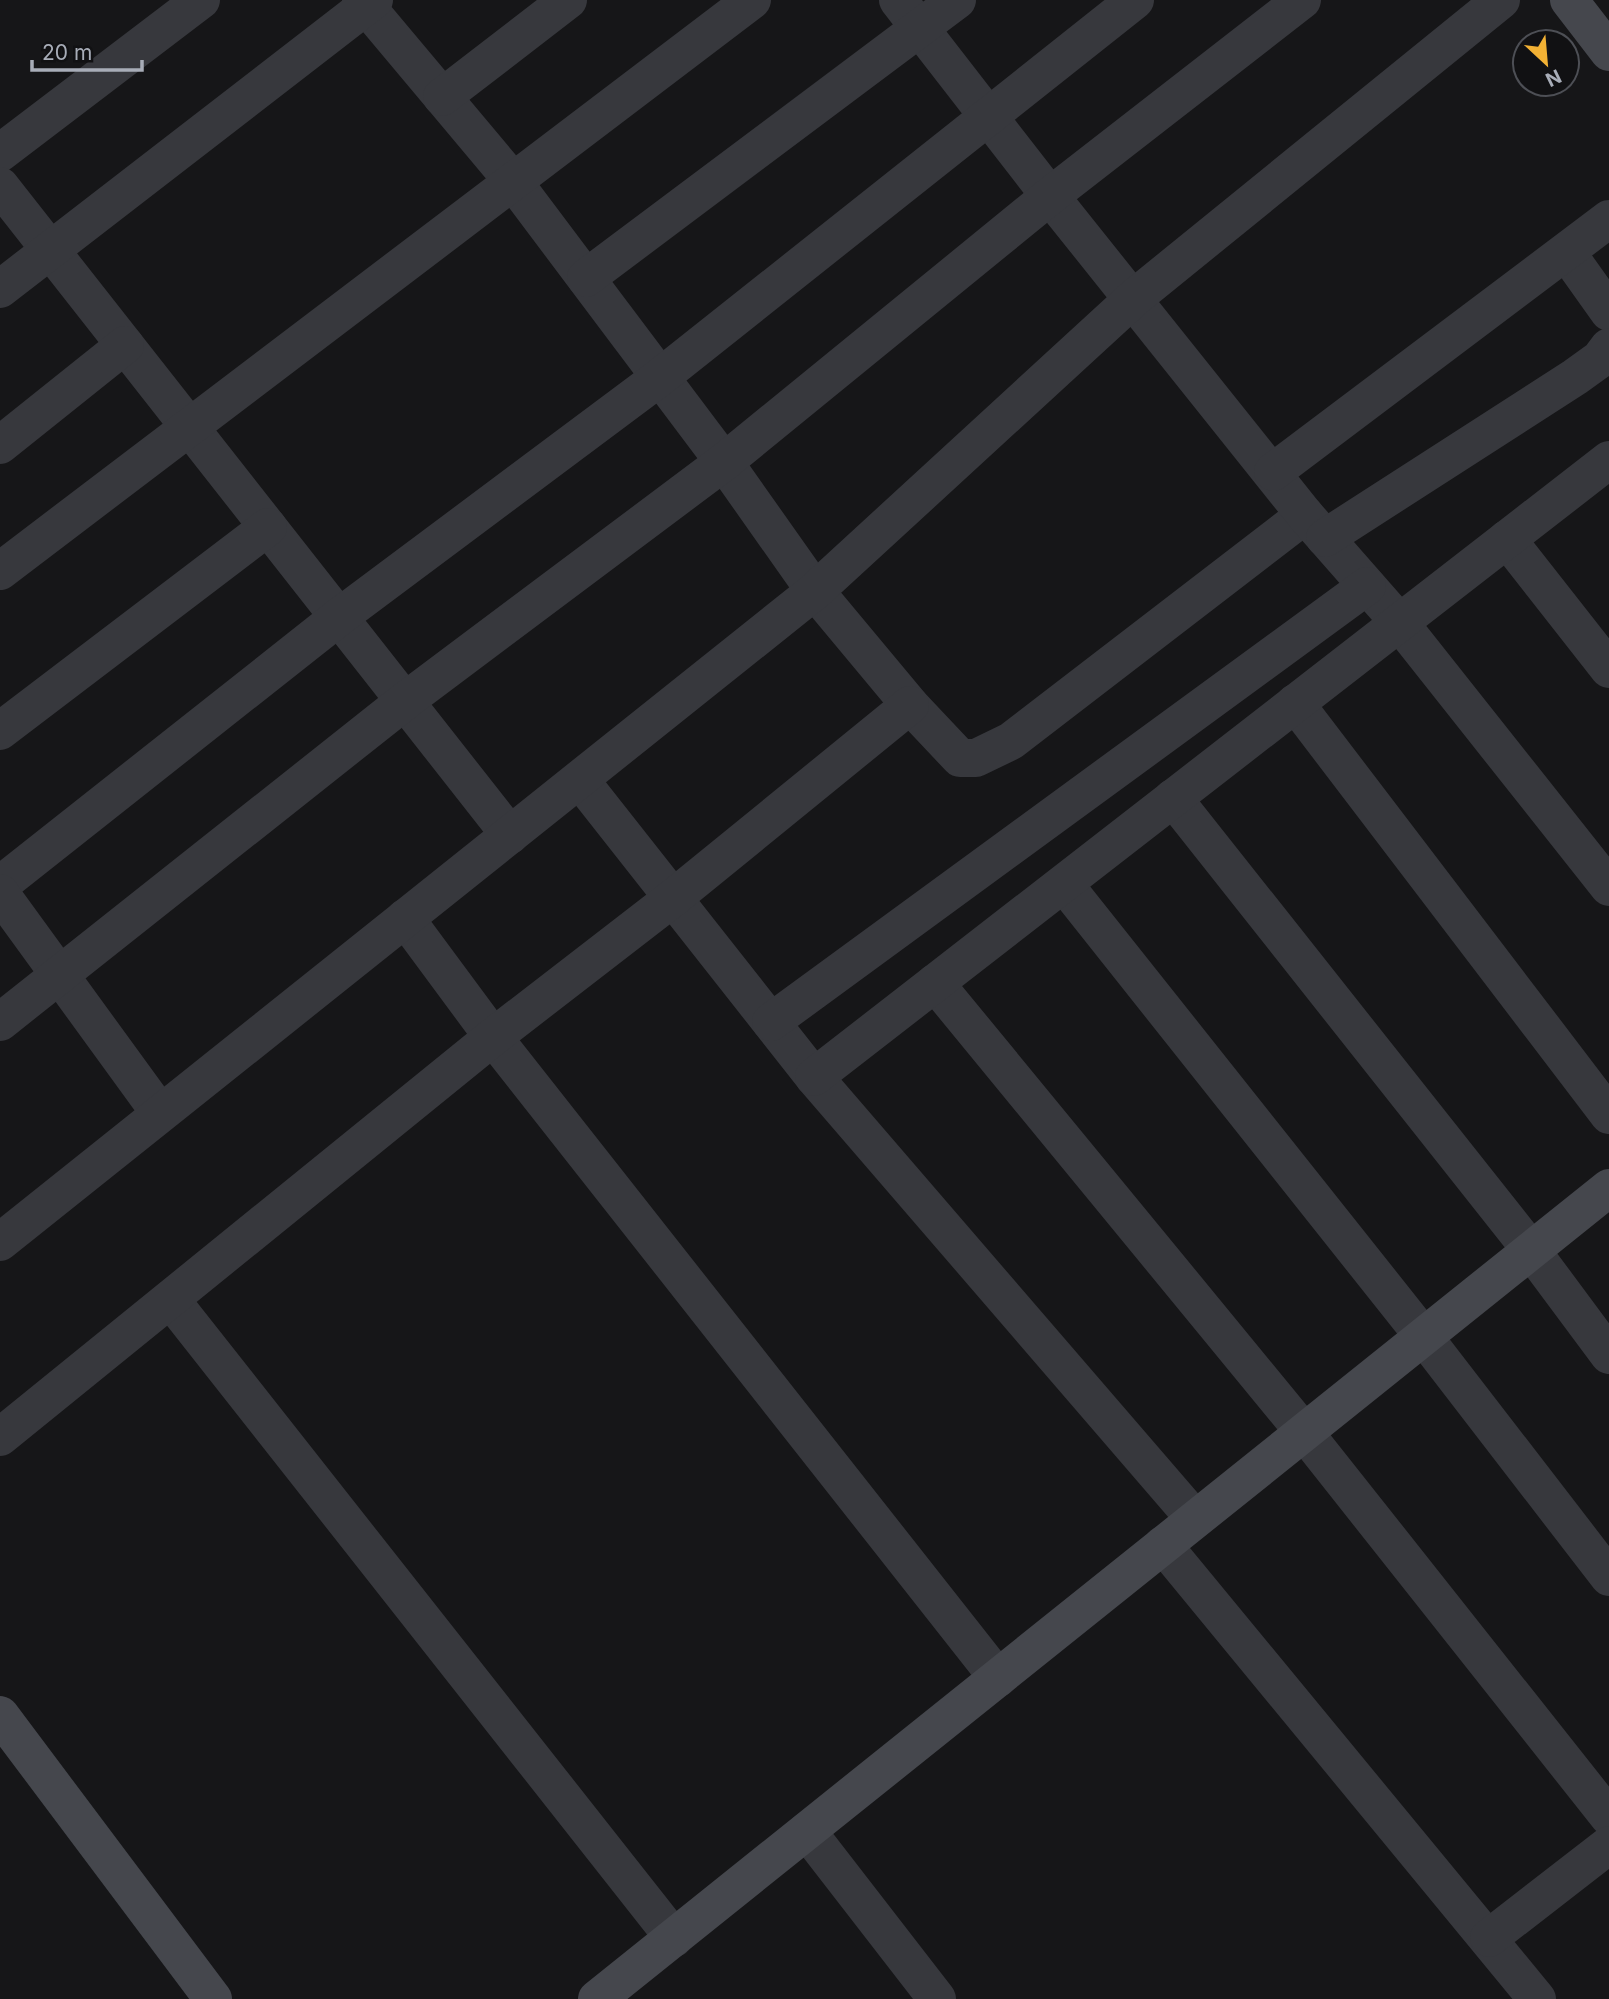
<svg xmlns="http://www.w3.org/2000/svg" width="1609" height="1999" font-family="Inter,sans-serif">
	<rect width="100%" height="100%" fill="#161618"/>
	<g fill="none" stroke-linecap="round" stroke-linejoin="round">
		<g stroke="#37383d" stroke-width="38">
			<polyline points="361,0 512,180 724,462 815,591 910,705 960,758 976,758 1011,741 1305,515"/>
			<polyline points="898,0 1050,196 1305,515 1399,622 1609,887"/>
			<polyline points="442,97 568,0"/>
			<polyline points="0,153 201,0"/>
			<polyline points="0,186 510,835"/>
			<polyline points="1567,253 1609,312"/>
			<polyline points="586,278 957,0"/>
			<polyline points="0,289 374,0"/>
			<polyline points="0,445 125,345"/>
			<polyline points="1273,472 1609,219"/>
			<polyline points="1325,538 1575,377 1600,359 1609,347"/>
			<polyline points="1507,539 1609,669"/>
			<polyline points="0,571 752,0"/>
			<polyline points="1295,703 1609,1115"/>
			<polyline points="0,731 268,527"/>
			<polyline points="580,780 814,1077 1195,1519"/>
			<polyline points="1173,798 1531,1250 1609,1355"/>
			<polyline points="1064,884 1424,1337 1609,1577"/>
			<polyline points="0,885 339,617 659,378 1135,0"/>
			<polyline points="0,893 160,1113"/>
			<polyline points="405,918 493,1037 998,1678"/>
			<polyline points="935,983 1304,1432 1609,1817"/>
			<polyline points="0,1022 405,701 724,462 1050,196 1302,0"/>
			<polyline points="771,1022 1367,586"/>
			<polyline points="814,1077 1609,460"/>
			<polyline points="0,1242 815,591 1134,298 1501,0"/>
			<polyline points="171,1300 674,1938"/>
			<polyline points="0,1437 493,1037 673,898 910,705"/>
			<polyline points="1163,1545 1537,1999"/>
			<polyline points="807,1831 937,1999"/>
			<polyline points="1489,1938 1609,1845"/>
		</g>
		<g stroke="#45474d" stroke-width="38">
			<polyline points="1569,0 1609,52"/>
			<polyline points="0,1715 213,1999"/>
			<polyline points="597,1999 1609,1188"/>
		</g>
	</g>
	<g transform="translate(1546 63) rotate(154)"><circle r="33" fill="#111113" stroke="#4d4f55" stroke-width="2"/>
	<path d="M0-5L12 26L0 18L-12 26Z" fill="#f2b134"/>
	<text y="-10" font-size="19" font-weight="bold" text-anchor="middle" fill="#a8adb8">N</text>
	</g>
	<path d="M32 60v10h110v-10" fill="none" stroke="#a8adb8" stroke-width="3.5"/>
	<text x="42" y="60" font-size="21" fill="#a8adb8" stroke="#111113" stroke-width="5" paint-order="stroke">20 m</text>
</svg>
